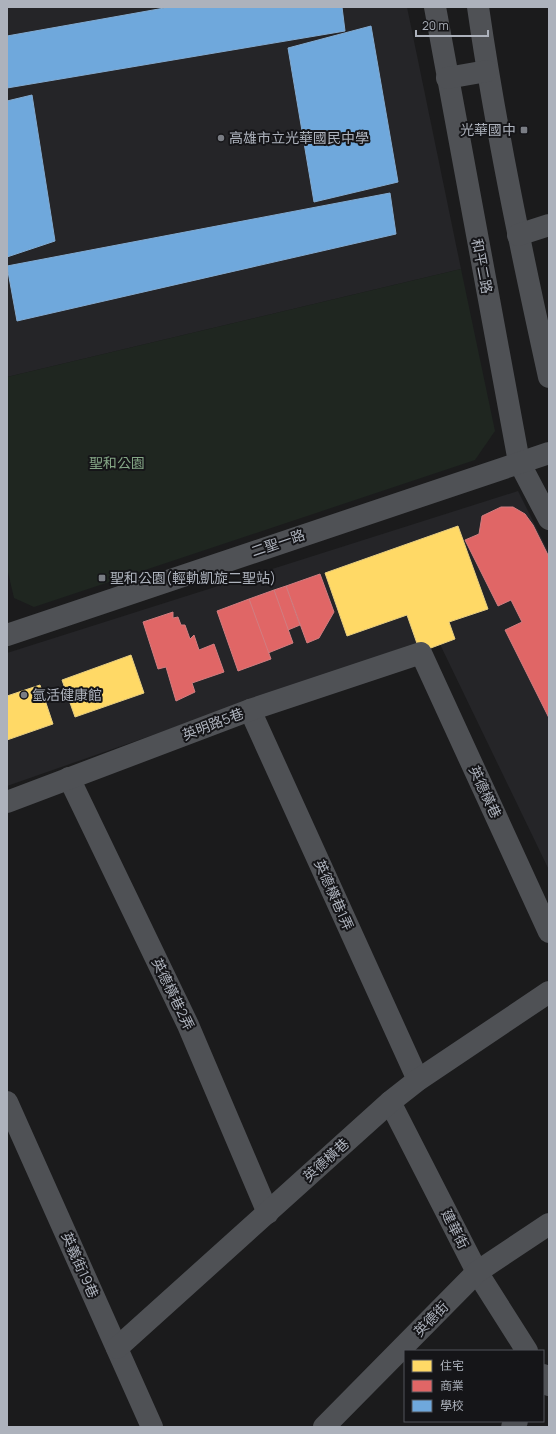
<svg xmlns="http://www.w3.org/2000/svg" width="556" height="1434" font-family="Manrope,'Noto Sans TC',sans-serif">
	<rect width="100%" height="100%" fill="#1b1b1c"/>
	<g fill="#252528">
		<polygon points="7,7 407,7 461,269 7,377"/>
		<polygon points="518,491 549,553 549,870 436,636 7,786 7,653"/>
	</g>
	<polygon fill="#1f2620" points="461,269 495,431 475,460 34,607 14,598 7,568 7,377"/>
	<g fill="#ffd966" stroke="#e6cd80">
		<polygon points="458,526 488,609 449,622 455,639 420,652 407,615 347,636 325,573"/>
		<polygon points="131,655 144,693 75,717 62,680"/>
		<polygon points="40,685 53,724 7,740 7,696"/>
	</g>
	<g fill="#e06666" stroke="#d17d80">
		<polygon points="501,507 513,507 525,514 533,525 549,557 549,718 505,630 522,622 511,600 498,606 465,540 479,534 482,516"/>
		<polygon points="320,574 334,612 319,638 307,643 286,586"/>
		<polygon points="286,586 300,625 288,630 274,590"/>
		<polygon points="274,590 293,643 268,653 249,599"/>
		<polygon points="249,599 271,659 238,671 217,611"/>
		<polygon points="173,612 173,618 178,617 181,625 185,625 190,639 194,635 199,650 214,644 224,672 192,683 195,692 176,701 166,667 158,669 143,622"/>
	</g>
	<g fill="#6fa8dc" stroke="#82abd2">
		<polygon points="170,7 342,7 345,31 7,88 7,36"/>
		<polygon points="371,26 398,182 314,202 288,48"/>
		<polygon points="32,95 55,241 7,257 7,101"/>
		<polygon points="390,193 396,234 17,321 7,266"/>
	</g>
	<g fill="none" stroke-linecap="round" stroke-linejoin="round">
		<g stroke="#4f5155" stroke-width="22">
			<polyline points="435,7 519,462 549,519"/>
			<path d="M478,7C496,132 522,254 549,377"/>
			<polyline points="447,78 487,71"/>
			<polyline points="518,235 549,225"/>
			<polyline points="7,635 549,453"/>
			<polyline points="250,710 418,1080"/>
			<polyline points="69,778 188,1025 268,1213"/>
			<polyline points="7,802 250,710 421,653 549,932"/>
			<polyline points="7,1102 152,1427"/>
			<polyline points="390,1102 477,1272 527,1351"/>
			<polyline points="117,1348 390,1102 418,1080 549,992"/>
			<polyline points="543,1375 549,1385"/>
			<polyline points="324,1427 477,1272 549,1224"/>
			<polyline points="512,1427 517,1421"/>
		</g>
	</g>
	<g fill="#7a7d84" stroke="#151518" stroke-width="1.5">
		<rect x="520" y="126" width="8" height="8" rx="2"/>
		<circle cx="221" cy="138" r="4"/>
		<rect x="98" y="574" width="8" height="8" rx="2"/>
		<circle cx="24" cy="695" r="4"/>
	</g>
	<g text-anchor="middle" stroke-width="4" stroke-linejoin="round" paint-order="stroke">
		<g font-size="14" fill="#adb2bc" stroke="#151518" text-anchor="start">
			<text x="516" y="135" text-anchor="end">光華國中</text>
			<text x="229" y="143">高雄市立光華國民中學</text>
			<text x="110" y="583">聖和公園(輕軌凱旋二聖站)</text>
			<text x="32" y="700">氫活健康館</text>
		</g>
		<g font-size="14" fill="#adb2bc" stroke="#151518">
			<text transform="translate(482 266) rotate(79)" y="5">和平二路</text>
			<text transform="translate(278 543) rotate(-19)" y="5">二聖一路</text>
			<text transform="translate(213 724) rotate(-21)" y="5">英明路5巷</text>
			<text transform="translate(485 792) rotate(65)" y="5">英德橫巷</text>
			<text transform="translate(334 895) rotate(66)" y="5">英德橫巷1弄</text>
			<text transform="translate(173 994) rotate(64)" y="5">英德橫巷2弄</text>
			<text transform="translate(326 1160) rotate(-42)" y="5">英德橫巷</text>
			<text transform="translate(455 1229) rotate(63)" y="5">建華街</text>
			<text transform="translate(80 1265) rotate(66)" y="5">英義街19巷</text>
			<text transform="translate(431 1319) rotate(-46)" y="5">英德街</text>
		</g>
		<g font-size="14" fill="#84a685" stroke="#151518">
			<text x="117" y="468">聖和公園</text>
		</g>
	</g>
	<rect width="556" height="1434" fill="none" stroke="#adb2bc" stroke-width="16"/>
	<rect x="404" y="1350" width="140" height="72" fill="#151518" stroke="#52545a"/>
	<rect x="412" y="1360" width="20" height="12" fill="#ffd966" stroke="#52545a"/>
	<text x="440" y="1370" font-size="12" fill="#adb2bc">住宅</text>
	<rect x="412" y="1380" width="20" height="12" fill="#e06666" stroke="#52545a"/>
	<text x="440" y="1390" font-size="12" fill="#adb2bc">商業</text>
	<rect x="412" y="1400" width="20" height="12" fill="#6fa8dc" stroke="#52545a"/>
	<text x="440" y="1410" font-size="12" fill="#adb2bc">學校</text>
	<path d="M416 30v6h72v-6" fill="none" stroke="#adb2bc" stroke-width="2"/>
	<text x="422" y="30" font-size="12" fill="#adb2bc" stroke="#151518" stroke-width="3" paint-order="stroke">20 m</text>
</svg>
